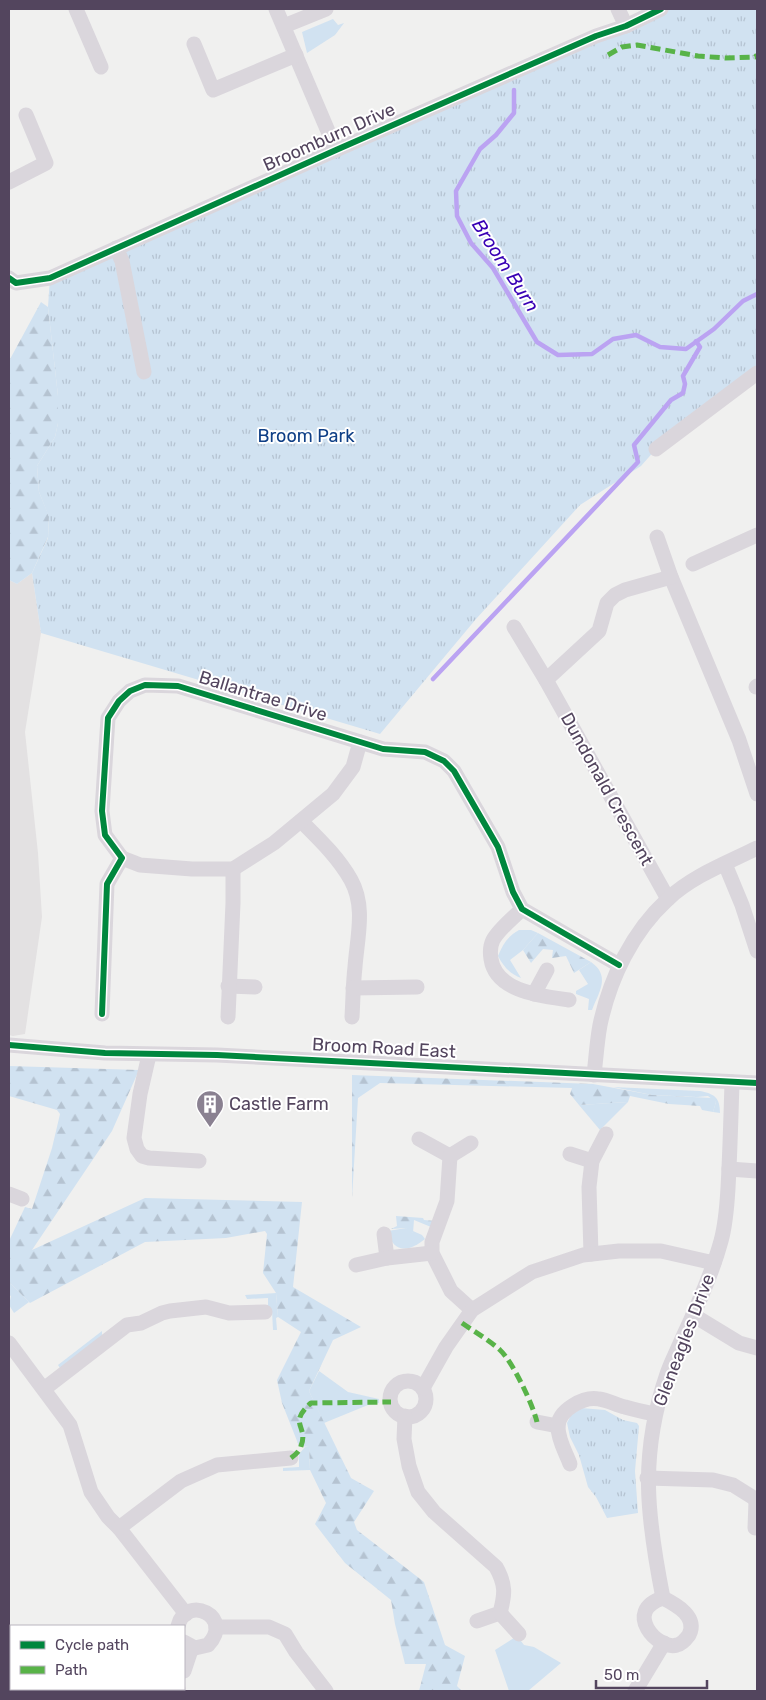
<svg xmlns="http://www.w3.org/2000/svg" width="766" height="1700" font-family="Rubik,sans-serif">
	<defs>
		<pattern id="forest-firs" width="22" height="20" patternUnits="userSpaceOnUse" patternTransform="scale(1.25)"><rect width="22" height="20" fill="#d1e2f1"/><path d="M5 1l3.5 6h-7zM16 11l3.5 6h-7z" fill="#b5c3d1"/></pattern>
		<pattern id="park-tufts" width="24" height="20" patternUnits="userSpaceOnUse" patternTransform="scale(1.25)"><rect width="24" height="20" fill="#d1e2f1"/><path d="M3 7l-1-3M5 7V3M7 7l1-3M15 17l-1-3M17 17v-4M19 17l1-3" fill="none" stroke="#b5c3d1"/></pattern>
	</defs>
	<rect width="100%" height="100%" fill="#f0f0ef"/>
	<polygon fill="#e3e1e2" points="32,573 41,633 25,732 38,853 42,917 25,1034 13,1036 9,1035 9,580 17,584"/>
	<g fill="#d1e2f1">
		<polygon points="333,19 338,25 344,23 335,35 307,53 302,32"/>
		<path d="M519,930H531L538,933L523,950L510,960L521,978C510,974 503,966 498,956C503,944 508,936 519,930Z"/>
		<path d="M591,962C611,976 599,992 592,1010H588L589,999L576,994V991L588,984L579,970Z"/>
		<path d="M613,1087L700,1091C715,1094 720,1098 720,1113L713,1112L716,1102L708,1096L697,1097L652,1095Z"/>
		<polygon points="628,1102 600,1130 579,1105"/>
		<path d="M406,1228L413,1233V1231L422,1235L425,1239C409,1252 393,1254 388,1231Z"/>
		<polygon points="9,1282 29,1302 14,1313 9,1305 11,1296 9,1295"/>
		<polygon points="276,1293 278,1317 276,1318 277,1330 273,1330 272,1311 268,1311 268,1298 247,1299 245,1295"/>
		<polygon points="102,1331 102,1337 60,1368 58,1365"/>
		<polygon points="319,1371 348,1392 379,1399 379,1403 368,1405 324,1423 309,1391"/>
		<polygon points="305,1447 309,1447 310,1470 283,1471 283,1468 299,1467 299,1454"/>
		<polygon points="517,1636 524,1645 534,1647 561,1663 528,1691 509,1691 495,1650"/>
	</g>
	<g fill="url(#forest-firs)">
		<polygon points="41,302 48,307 58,396 58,423 55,437 37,466 39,492 49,516 48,537 32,573 17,584 9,580 9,361"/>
		<polygon points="538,933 591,962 574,973 566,956 552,958 553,950 543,949 531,963 523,950"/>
		<polygon points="9,1066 139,1070 112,1131 32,1250 145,1198 302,1202 293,1287 361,1327 333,1340 309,1391 351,1478 374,1491 354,1522 357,1530 424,1582 445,1645 465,1656 457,1686 462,1691 419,1691 426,1664 405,1664 395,1624 391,1600 345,1563 315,1524 326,1503 310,1470 309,1447 299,1446 282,1403 277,1380 301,1332 278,1317 276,1293 263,1273 267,1234 265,1231 226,1238 145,1242 30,1303 9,1282 9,1241 25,1207 32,1209 52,1148 60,1114 57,1110 9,1096"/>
		<polygon points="352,1075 593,1084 652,1095 713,1098 716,1102 713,1112 702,1110 700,1106 669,1104 630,1096 628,1102 579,1105 570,1094 572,1088 380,1083 358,1098 352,1198"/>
		<polygon points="396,1216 423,1218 424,1220 435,1221 431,1227 414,1220 413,1233 407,1231 406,1228 391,1229 397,1226"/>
	</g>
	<g fill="url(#park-tufts)">
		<polygon points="661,9 757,9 757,374 656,449 641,466 580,505 476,619 380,734 41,633 32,573 48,538 49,517 39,492 37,466 55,437 58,423 58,396 48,307 50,278"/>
		<polygon points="581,1408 605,1410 623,1420 637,1423 639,1426 635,1471 638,1513 607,1518 596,1497 588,1487 579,1455 570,1437 567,1423 571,1415"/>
	</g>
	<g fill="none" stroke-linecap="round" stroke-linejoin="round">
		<g stroke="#bba3f2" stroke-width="4.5">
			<polyline points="514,90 514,113 496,135 480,149 456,191 457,216 471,243 493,268 537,342 558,355 592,354 613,339 636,335 660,347 686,349 714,329 743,301 757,294"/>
			<polyline points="433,679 638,462 634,445 671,400 683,393 685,384 683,376 700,347 696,341"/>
		</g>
		<g stroke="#dad6dc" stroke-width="15">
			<polyline points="76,9 101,67"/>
			<polyline points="276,9 336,150"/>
			<polyline points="618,9 626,26"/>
			<polyline points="284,26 326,9"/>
			<polyline points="194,44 213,90 296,55"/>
			<polyline points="9,182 46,163 26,115"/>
			<polyline points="116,248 122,261 144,372"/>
			<polyline points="9,278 16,283 50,278 336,150 596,36 626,26 661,9"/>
			<polyline points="656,449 757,373"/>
			<polyline points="657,537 671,577 739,740 757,794"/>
			<polyline points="693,564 757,535"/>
			<polyline points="514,627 546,680 668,899"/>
			<polyline points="546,680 599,631 607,603 615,595 625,590 671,577"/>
			<polyline points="756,687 757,686"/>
			<path d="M301,821C319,839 338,857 351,880C366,907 357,938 355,967C353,984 353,1001 352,1017"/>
			<polyline points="122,858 140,865 192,869 233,869 274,843 333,794 353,767 360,742"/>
			<polyline points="725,864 742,905 757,951"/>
			<path d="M522,909C513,918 499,929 493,940C490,946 490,953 491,959C496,992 542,996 569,1000"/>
			<polyline points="228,986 255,987"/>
			<polyline points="353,988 417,987"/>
			<polyline points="534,994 547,970"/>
			<polyline points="102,1014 107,884 122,858 105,835 102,811 108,718 119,701 130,691 145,685 178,686 383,749 425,752 444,761 454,771 498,847 513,892 522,909 619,965"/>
			<polyline points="228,1017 233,903 233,869"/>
			<polyline points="9,1045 105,1053 217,1055 757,1083"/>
			<polyline points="149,1055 140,1094 134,1138 137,1149 142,1156 149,1158 199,1161"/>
			<path d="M594,1075C596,1058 597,1041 600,1025C610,978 632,932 668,899C692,876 727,863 757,848"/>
			<polyline points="419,1139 450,1156 447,1201 432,1242 432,1253 451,1291 472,1310"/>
			<polyline points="570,1154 592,1161"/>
			<polyline points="450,1156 471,1143"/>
			<polyline points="729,1169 757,1171"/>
			<polyline points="9,1194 22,1199"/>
			<polyline points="384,1234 387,1258"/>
			<polyline points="591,1254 589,1187 592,1161 606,1134"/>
			<polyline points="356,1265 387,1258 432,1253"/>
			<polyline points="693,1315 739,1343 757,1348"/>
			<polyline points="9,1343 70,1425 91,1492 108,1517 119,1528 186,1614"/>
			<circle cx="408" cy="1399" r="18"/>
			<polyline points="423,1388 446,1347 472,1310 532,1272 583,1255 619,1251 661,1251 714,1263"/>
			<polyline points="44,1389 127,1325 141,1323 162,1313 170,1311 206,1307 229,1313 265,1312"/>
			<path d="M405,1416L404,1439L409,1466L418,1492L434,1512L496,1567C506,1585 505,1594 500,1613L477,1621"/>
			<polyline points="537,1422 558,1426"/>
			<path d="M570,1464C566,1453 558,1440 558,1427C558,1410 584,1396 599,1399C608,1400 616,1405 625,1407C635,1410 645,1412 655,1414"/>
			<polyline points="647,1478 713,1480 733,1485 757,1500"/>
			<polyline points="119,1528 181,1481 217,1465 291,1458"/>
			<polyline points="755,1528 756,1501"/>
			<path d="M663,1598C647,1517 639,1455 667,1374C671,1362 677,1351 682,1339C697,1307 712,1274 721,1241C726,1223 727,1205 728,1188C730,1152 731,1117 732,1082"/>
			<path d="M663,1598C677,1605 698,1617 689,1635C686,1639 682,1644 677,1645C658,1651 622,1611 663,1598Z"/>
			<polyline points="500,1613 519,1634"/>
			<path d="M178,1626C186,1593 235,1617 208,1645L195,1648L184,1642"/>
			<polyline points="216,1627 269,1627 285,1634 296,1652 326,1691"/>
			<polyline points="9,1648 11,1651"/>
			<polyline points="184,1671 192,1647"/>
			<polyline points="40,1689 42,1691"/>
			<polyline points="177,1691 178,1689"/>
			<polyline points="635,1691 664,1643"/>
		</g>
		<g stroke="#58b348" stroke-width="5" stroke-dasharray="10 5" stroke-linecap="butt">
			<polyline points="608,55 622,47 637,45 698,56 725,58 755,57 757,55"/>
			<path d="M462,1323C475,1332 489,1340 500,1350C513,1362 533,1405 537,1422"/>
			<path d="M291,1458C295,1455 300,1451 301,1446C309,1426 287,1424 311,1403L391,1402"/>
		</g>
		<g stroke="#fff" stroke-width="9">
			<g id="cycleway">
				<polyline points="9,278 16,283 50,278 336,150 596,36 626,26 661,9"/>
				<polyline points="102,1014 107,884 122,858 105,835 102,811 108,718 119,701 130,691 145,685 178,686 383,749 425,752 444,761 454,771 498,847 513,892 522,909 619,965"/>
				<polyline points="9,1045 105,1053 217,1055 757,1083"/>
			</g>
		</g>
		<use href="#cycleway" stroke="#00873e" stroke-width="6"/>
	</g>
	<defs>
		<g id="building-pin" transform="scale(1.4375)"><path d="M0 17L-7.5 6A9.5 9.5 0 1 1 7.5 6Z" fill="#8a8191" stroke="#fff"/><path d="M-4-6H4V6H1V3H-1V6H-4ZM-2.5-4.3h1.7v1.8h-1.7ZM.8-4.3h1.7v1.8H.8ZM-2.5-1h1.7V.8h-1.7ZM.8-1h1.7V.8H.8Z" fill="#fff"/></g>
	</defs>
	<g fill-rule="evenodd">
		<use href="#building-pin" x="210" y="1104"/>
	</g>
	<g text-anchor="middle" stroke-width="4" stroke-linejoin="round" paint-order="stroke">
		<g font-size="18" fill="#53455e" stroke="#fff">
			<text transform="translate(329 137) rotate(-24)" y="6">Broomburn Drive</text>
			<text transform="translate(263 696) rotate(17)" y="6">Ballantrae Drive</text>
			<text transform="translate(607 789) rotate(61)" y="6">Dundonald Crescent</text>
			<text transform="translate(384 1048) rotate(3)" y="6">Broom Road East</text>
			<text transform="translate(684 1340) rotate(-69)" y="6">Gleneagles Drive</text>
		</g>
		<g font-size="18" fill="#0f3f86" stroke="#fff">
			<text x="306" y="442">Broom Park</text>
		</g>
		<g font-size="18" fill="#53455e" stroke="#fff" text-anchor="start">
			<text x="229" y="1110">Castle Farm</text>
		</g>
		<g font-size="19" font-style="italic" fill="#3800b5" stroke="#fff">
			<text transform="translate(506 265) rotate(57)" y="7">Broom Burn</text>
		</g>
	</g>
	<rect width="766" height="1700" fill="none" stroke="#53455e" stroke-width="20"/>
	<rect x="10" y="1625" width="175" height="65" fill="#ffffff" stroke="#bab5bf"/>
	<rect x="20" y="1641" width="25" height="8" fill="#00873e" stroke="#bab5bf"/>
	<text x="55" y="1650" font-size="15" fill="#53455e">Cycle path</text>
	<rect x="20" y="1666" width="25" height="8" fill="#58b348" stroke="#bab5bf"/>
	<text x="55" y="1675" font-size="15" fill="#53455e">Path</text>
	<path d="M596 1680v8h111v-8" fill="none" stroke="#53455e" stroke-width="2.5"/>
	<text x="604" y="1680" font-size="15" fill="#53455e" stroke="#ffffff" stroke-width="4" paint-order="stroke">50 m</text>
</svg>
